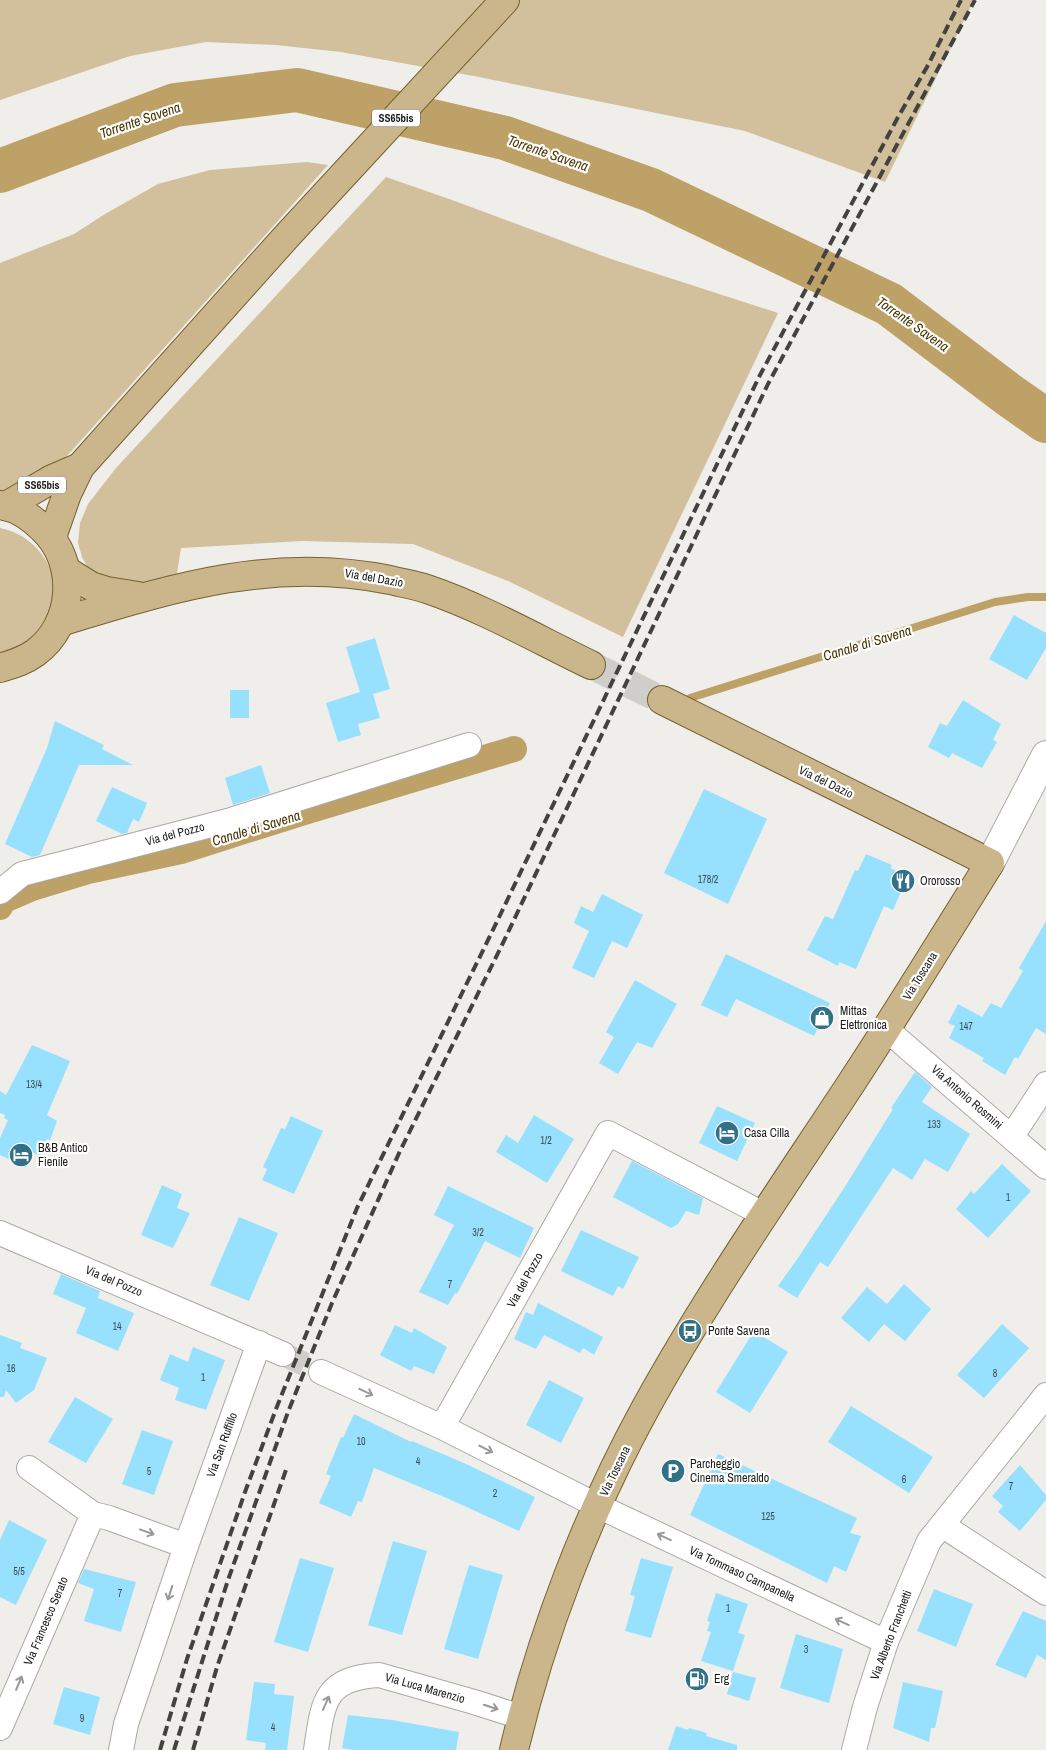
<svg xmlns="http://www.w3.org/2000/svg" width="1046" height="1750" font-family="'Archivo Narrow',sans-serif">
	<rect width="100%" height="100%" fill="#f0eeea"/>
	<g fill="#d2bf9c">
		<polygon points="0,0 974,0 885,182 745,131 479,77 341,52 276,45 206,42 130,56 0,100"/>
		<polygon points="307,162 328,165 58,466 0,494 0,263 74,234 105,214 158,184 210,170"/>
		<polygon points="386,177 452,200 611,259 778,313 623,637 508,581 413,544 302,541 181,548 177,573 174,577 120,586 90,572 82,557 78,543 80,523 88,504 116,468"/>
		<path d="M0,528C55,539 76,609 29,643C21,649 9,651 0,655Z"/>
	</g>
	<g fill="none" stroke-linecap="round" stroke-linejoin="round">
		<polyline stroke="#bda166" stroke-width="8" points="690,698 995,602 1028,597 1046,597"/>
		<polyline stroke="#bda166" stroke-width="26" points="0,907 2,901 32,888 88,871 181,851 304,812 514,749"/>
		<polyline stroke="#bda166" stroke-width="44" points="0,171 175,105 297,90 505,138 651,190 889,304 1009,395 1046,421"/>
	</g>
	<g fill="#97e1fe">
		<polygon points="1014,615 1046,633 1046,648 1027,680 989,659"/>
		<polygon points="375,638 390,689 373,694 380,718 358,724 361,735 338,742 326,703 360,692 346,647"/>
		<rect x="230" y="690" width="19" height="28"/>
		<polygon points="963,700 1001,724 993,740 997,742 982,768 952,753 949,758 928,747 940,723 947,726"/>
		<polygon points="55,721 104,745 102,749 133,765 79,765 40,855 32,857 5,844 47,748"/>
		<polygon points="261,765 270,793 233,805 225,778"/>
		<polygon points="112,787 147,803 139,822 133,819 127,833 122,834 96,821"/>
		<polygon points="704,789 767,819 728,904 664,873"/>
		<polygon points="866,854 892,865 890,868 908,876 893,910 884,906 856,969 839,962 838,966 807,950 825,916 833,919 855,870 858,871"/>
		<polygon points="602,894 643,915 627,948 612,941 594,978 572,968 589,931 574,923 581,906 593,912"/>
		<polygon points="1046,921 1046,1034 1036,1028 1018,1059 1015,1057 1005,1075 982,1061 984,1058 949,1038 955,1026 948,1023 958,1004 982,1017 991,1003 1001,1008 1023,971 1019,968"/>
		<polygon points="726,954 830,1003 814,1036 736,999 727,1017 701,1005"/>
		<polygon points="635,980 677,1004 652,1048 637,1042 618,1074 599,1063 614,1037 606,1032"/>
		<polygon points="32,1045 70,1061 47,1115 57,1121 50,1140 47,1139 40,1156 32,1152 26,1167 0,1155 0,1138 8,1120 4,1118 5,1115 0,1113 0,1091 6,1095"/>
		<polygon points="915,1072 932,1087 922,1102 970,1134 948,1172 925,1159 912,1180 893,1168 828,1267 820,1262 797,1298 778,1286 798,1258 846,1185 893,1109 891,1108"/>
		<polygon points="717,1106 755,1123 737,1161 699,1143"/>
		<polygon points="534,1115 574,1139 547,1183 496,1152 506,1135 518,1143"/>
		<polygon points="291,1116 323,1131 294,1194 262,1180 267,1169 263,1167 281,1128 285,1129"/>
		<polygon points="632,1161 703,1198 699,1215 686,1211 678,1224 671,1228 613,1197"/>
		<polygon points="1002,1164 1031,1191 988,1238 956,1209 971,1191 974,1194"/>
		<polygon points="162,1185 182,1194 177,1208 190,1213 173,1248 141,1235"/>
		<polygon points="448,1186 534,1228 520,1258 485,1241 457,1294 455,1293 448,1305 419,1292 454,1225 434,1215"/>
		<polygon points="239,1217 278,1233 249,1301 210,1285"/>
		<polygon points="581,1230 639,1257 623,1289 618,1286 613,1296 561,1271"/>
		<polygon points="61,1274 100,1291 98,1298 134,1313 118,1351 76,1333 86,1308 53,1294"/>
		<polygon points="904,1284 931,1309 905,1341 884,1324 869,1342 841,1318 867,1287 887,1304"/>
		<polygon points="538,1303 603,1337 594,1355 583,1348 580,1353 544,1335 536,1349 514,1339 526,1312 533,1315"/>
		<polygon points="1002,1324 1029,1348 984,1398 957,1375"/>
		<polygon points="395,1325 412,1333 414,1328 447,1347 434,1374 414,1366 411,1371 380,1355"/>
		<polygon points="754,1331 788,1352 750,1413 716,1392"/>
		<polygon points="0,1335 22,1343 20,1348 47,1358 34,1390 16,1403 6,1390 4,1397 0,1397"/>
		<polygon points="193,1347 225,1360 206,1410 175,1400 179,1388 160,1380 170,1354 188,1362"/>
		<polygon points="549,1380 584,1398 561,1443 526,1425"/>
		<polygon points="75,1397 113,1419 86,1463 48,1442"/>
		<polygon points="851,1406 933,1457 909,1493 828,1442"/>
		<polygon points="354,1414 411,1442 412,1441 464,1463 535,1497 519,1531 449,1499 374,1468 362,1502 358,1501 351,1517 319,1503 331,1476 326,1474 341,1437 343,1438"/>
		<polygon points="142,1430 173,1441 154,1495 122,1484"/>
		<polygon points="718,1454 857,1518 850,1533 861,1536 846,1572 834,1566 827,1583 690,1515"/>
		<polygon points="1020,1465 1046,1495 1046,1500 1020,1531 998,1512 1003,1506 992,1496"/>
		<polygon points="9,1520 47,1540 16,1605 0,1597 0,1540"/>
		<polygon points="393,1541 427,1551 402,1635 368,1625"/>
		<polygon points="300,1558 334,1568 308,1652 274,1642"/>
		<polygon points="641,1558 673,1567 651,1638 625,1631 635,1596 630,1595"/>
		<polygon points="469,1565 503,1575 478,1659 444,1649"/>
		<polygon points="84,1569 136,1582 121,1632 84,1621 94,1589 78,1583"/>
		<polygon points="934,1589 973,1604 956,1647 917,1631"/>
		<polygon points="716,1593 748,1604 738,1633 745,1635 733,1671 701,1661 711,1632 707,1631 710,1622 707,1621"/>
		<polygon points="1023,1611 1046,1621 1046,1660 1037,1655 1026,1678 995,1665"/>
		<polygon points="796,1634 843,1649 829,1703 780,1688"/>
		<polygon points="733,1672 756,1678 749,1701 727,1694"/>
		<polygon points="254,1682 275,1684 274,1694 294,1696 287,1750 265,1750 266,1743 246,1740"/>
		<polygon points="903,1682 943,1691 935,1728 931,1728 929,1742 893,1728"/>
		<polygon points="64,1687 100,1697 90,1735 53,1724"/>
		<polygon points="348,1715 392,1720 459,1732 456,1750 353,1750 342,1748"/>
		<polygon points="676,1726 688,1730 689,1728 707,1733 706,1736 737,1745 737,1750 668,1750"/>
	</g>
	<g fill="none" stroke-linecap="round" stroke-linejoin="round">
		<polyline stroke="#d0cecb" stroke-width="24" stroke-dasharray="24 12" stroke-linecap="butt" points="283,1354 321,1372"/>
		<polyline stroke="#d0cecb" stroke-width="28" stroke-dasharray="28 14" stroke-linecap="butt" points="591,665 662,700"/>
		<g stroke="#aba9a5" stroke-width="26">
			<g id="minor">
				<polyline points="0,892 22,874 231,820 469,745"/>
				<polyline points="886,1029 1046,1167"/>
				<polyline points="1012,1136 1046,1084"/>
				<polyline points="0,1233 283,1354"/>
				<polyline points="321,1372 442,1427 598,1506 886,1642"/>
				<polyline points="442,1427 608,1133 765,1215"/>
				<polyline points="29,1468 93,1514"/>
				<polyline points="942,1525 1046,1593"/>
				<polyline points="0,1728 93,1514 109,1518 186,1546"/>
				<polyline points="121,1750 126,1724 186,1546 259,1343"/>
				<path d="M316,1750C323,1702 324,1678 379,1675L474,1702L521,1717"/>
				<polyline points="854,1750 865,1707 886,1642 929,1541 1046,1395"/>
			</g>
		</g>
		<g stroke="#aba9a5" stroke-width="30">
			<polyline id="secondary" points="990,863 1046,755"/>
		</g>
		<g stroke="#766130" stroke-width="30">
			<g id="primary">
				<path d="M0,505C16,507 32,518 43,529C78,562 75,624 35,653C24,661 13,664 0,668"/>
				<polyline points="6,506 52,479 80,467"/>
				<polyline points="52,537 67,494 80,467 286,237 505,0"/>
				<polyline points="67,571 91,586 107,591 138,596"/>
				<path d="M60,622C172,588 272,556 390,580C402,583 415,585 427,589C483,608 537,639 591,665"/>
				<path d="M514,1750C541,1635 588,1513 645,1409C707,1296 781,1190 852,1082C899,1010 944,937 990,863L662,700"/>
			</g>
		</g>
		<use href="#minor" stroke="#fff" stroke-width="24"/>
		<use href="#secondary" stroke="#fff" stroke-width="28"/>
		<use href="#primary" stroke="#cab68a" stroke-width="28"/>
		<g stroke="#444241" stroke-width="4" stroke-dasharray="10 5" stroke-linecap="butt">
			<polyline points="160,1750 187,1659 245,1492 276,1409 357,1208 489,938 759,377 897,119 927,67 961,0"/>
			<polyline points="174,1750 228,1580 288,1412 332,1303 400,1151 502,945 768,384 975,0"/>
			<polyline points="193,1750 217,1667 287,1467"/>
		</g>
	</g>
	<defs><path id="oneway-shaft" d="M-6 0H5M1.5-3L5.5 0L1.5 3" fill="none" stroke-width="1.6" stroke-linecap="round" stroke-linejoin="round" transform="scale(1.25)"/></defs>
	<g stroke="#999898">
		<use href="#oneway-shaft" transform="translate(366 1392) rotate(25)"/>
		<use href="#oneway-shaft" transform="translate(486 1449) rotate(27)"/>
		<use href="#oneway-shaft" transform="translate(147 1532) rotate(20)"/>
		<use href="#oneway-shaft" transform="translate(664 1537) rotate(-155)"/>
		<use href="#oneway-shaft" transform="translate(170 1593) rotate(108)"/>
		<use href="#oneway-shaft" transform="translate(842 1622) rotate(-155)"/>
		<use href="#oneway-shaft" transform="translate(19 1683) rotate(-67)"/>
		<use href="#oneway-shaft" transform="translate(326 1703) rotate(-66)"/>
		<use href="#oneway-shaft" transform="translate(491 1707) rotate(18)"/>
	</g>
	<defs>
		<g id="restaurant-disc" transform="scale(1.25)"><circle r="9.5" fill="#327086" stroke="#fff"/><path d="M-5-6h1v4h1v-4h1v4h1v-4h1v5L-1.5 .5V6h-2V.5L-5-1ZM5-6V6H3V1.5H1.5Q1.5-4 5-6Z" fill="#fff"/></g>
		<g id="shop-disc" transform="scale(1.25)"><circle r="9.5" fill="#327086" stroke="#fff"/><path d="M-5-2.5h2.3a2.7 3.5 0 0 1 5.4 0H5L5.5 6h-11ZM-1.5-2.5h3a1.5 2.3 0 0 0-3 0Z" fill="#fff"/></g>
		<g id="hotel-disc" transform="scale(1.25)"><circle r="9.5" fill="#327086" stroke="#fff"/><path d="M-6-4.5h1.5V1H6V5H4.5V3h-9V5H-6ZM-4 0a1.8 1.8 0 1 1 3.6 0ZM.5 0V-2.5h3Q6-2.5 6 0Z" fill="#fff"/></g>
		<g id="bus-disc" transform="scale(1.25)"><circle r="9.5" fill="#327086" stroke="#fff"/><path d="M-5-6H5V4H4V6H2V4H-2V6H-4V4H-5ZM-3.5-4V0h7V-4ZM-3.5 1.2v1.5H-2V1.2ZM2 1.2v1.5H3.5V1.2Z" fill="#fff"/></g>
		<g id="parking-disc" transform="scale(1.25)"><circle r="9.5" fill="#327086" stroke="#fff"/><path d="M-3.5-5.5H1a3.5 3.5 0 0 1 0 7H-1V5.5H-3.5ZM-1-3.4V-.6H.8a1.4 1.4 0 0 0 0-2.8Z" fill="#fff"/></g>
		<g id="fuel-disc" transform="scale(1.25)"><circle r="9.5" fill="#327086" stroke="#fff"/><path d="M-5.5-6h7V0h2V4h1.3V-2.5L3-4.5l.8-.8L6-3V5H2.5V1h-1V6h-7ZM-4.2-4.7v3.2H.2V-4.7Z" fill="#fff"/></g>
	</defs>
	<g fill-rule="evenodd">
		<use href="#restaurant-disc" x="903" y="881"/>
		<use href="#shop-disc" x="822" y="1018"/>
		<use href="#hotel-disc" x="727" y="1133"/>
		<use href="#hotel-disc" x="21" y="1155"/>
		<use href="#bus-disc" x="690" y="1331"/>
		<use href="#parking-disc" x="673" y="1471"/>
		<use href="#fuel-disc" x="697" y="1679"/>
	</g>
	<g text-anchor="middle" stroke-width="4.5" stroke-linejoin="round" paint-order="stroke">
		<g font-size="10" fill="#3b4c53">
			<text x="708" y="883">178/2</text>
			<text x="966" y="1030">147</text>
			<text x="34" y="1088">13/4</text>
			<text x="934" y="1128">133</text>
			<text x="546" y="1144">1/2</text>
			<text x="1008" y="1201">1</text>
			<text x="478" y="1236">3/2</text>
			<text x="450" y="1288">7</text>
			<text x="117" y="1330">14</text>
			<text x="11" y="1372">16</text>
			<text x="995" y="1377">8</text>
			<text x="203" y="1381">1</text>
			<text x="361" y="1445">10</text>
			<text x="418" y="1465">4</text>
			<text x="149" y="1475">5</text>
			<text x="904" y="1483">6</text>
			<text x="1011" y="1490">7</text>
			<text x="495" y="1497">2</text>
			<text x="768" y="1520">125</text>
			<text x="19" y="1575">5/5</text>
			<text x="120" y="1597">7</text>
			<text x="728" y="1612">1</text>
			<text x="806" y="1653">3</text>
			<text x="82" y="1722">9</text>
			<text x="273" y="1731">4</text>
		</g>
		<g fill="#fff" stroke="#605f5f" stroke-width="1">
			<rect x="372" y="109.5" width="48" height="17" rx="4"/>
			<rect x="18" y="476.5" width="48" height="17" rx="4"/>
		</g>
		<g font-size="11" font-weight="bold" fill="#1c1b1a">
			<text x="396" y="122">SS65bis</text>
			<text x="42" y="489">SS65bis</text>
		</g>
		<g font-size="12" fill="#1c1b1a" stroke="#fff">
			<text transform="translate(374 578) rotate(10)" y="4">Via del Dazio</text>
			<text transform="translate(826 782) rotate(26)" y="4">Via del Dazio</text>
			<text transform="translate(175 834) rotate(-15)" y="4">Via del Pozzo</text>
			<text transform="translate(920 976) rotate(-58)" y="4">Via Toscana</text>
			<text transform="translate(967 1097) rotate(41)" y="4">Via Antonio Rosmini</text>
			<text transform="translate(525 1280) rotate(-61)" y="4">Via del Pozzo</text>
			<text transform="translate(114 1281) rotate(23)" y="4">Via del Pozzo</text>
			<text transform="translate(222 1445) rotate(-70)" y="4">Via San Ruffillo</text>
			<text transform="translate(615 1471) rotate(-64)" y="4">Via Toscana</text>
			<text transform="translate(742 1574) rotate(25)" y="4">Via Tommaso Campanella</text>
			<text transform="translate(46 1621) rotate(-67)" y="4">Via Francesco Serato</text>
			<text transform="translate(891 1635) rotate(-69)" y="4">Via Alberto Franchetti</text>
			<text transform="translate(425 1688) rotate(16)" y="4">Via Luca Marenzio</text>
		</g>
		<g font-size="12" fill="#1c1b1a" stroke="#fff" text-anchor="start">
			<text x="920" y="885">Ororosso</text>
			<text x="840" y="1015">Mittas<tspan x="840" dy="14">Elettronica</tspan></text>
			<text x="744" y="1137">Casa Cilla</text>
			<text x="38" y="1152">B&amp;B Antico<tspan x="38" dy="14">Fienile</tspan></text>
			<text x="708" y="1335">Ponte Savena</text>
			<text x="690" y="1468">Parcheggio<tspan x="690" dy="14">Cinema Smeraldo</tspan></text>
			<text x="714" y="1683">Erg</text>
		</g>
		<g font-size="14" font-style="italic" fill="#4b3705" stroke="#fff">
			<text transform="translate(140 120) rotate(-19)" y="5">Torrente Savena</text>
			<text transform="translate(548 153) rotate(19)" y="5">Torrente Savena</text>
			<text transform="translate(913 324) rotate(35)" y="5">Torrente Savena</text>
			<text transform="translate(867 643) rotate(-17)" y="5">Canale di Savena</text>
			<text transform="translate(256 828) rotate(-17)" y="5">Canale di Savena</text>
		</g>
	</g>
</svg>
